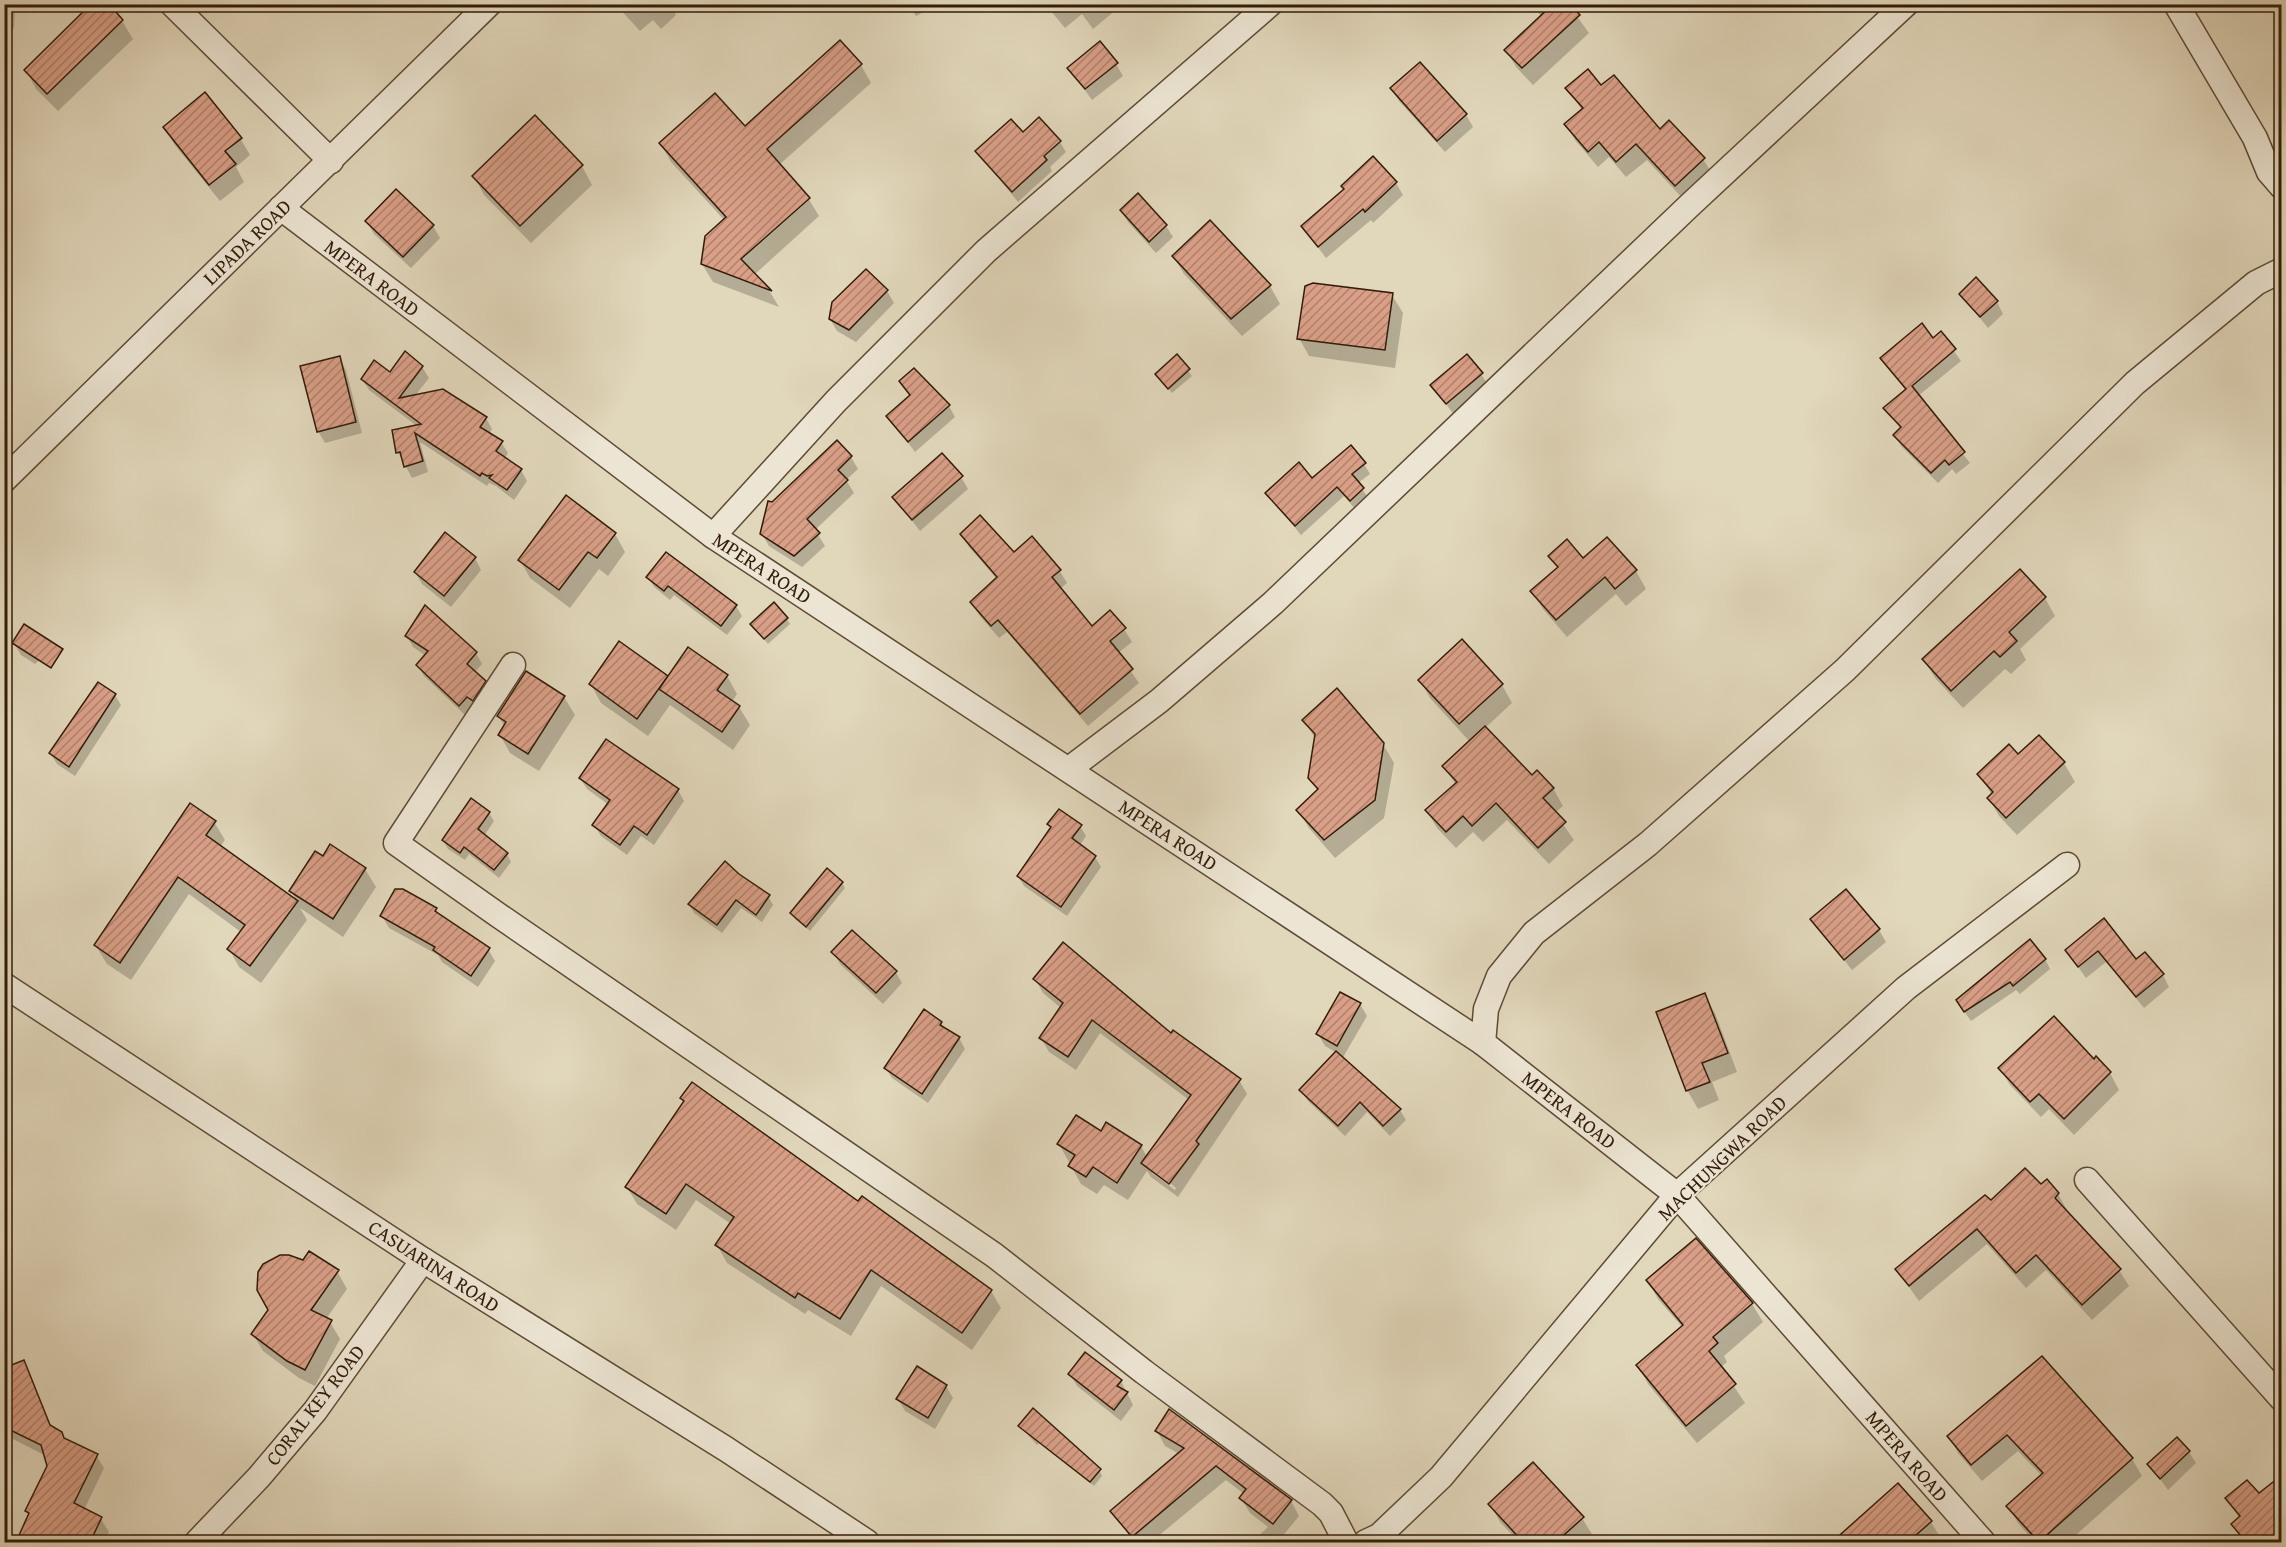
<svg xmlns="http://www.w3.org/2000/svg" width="2286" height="1547" font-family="'Gentium Book Plus',serif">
	<defs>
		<pattern id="building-hatch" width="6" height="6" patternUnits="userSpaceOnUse" patternTransform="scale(1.5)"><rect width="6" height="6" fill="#d99f87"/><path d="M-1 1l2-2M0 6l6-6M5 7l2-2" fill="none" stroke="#b1816c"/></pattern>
	</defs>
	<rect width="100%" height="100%" fill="#e1d7bb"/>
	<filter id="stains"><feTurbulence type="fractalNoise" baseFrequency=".00333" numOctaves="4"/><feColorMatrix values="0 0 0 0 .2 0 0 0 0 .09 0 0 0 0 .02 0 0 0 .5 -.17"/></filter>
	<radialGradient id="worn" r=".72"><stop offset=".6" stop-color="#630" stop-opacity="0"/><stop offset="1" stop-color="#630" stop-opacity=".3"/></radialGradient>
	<g fill="#0003" fill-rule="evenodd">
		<polygon points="4,4 15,6 14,28 4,39"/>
		<polygon points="615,4 670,4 676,15 661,29 653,20 640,31"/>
		<polygon points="908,4 932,4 931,8 916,16"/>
		<polygon points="1045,4 1123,4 1093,29 1082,14 1065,28"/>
		<polygon points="1531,4 1568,4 1589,33 1533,85 1516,67 1506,50 1542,17"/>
		<polygon points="122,21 133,39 58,111 36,89 26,70"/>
		<polygon points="1116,64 1123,76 1092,100 1069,68"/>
		<polygon points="1420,64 1466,115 1473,127 1445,152 1399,101 1392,89"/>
		<polygon points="861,65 871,83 779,165 734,263 736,265 808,201 808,198 819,216 754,275 770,292 779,307 713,282 702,264 725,221 671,162 661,144 745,128"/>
		<polygon points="1601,87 1659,131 1703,159 1713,175 1685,201 1647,160 1626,177 1609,157 1598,167 1575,140 1566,124 1582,110 1567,88"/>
		<polygon points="535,118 582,166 592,185 531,243 484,195 474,176"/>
		<polygon points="165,127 240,138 250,155 236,167 244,182 220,201 174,144"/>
		<polygon points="1060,142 1066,152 1050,167 1052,171 1018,202 977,152"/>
		<polygon points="1396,183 1403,195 1373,223 1371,220 1326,258 1302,226"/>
		<polygon points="396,191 433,226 440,238 411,268 374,234 367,222"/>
		<polygon points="1121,211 1166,226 1173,237 1156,253 1128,222"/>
		<polygon points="1210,222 1270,286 1280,304 1242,336 1184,274 1173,256"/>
		<polygon points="866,271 887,291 894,303 856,342 837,331 830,319"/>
		<polygon points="1961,294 1997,302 2003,314 1988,328"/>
		<polygon points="1392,295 1403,313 1395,368 1309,356 1299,338"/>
		<polygon points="1941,333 1961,361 1918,396 1970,463 1956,474 1952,469 1938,483 1901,446 1895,435 1901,429 1885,409 1906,391 1882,358 1933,340"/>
		<polygon points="1177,356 1192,376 1172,393 1160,379"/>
		<polygon points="339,358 346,370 362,433 325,443 318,431"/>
		<polygon points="422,367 429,378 414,397 486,418 492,429 489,434 501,442 508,453 504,459 521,470 527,481 514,500 496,486 489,483 487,486 420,442 428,472 412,478 398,452 417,426 369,390 362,379"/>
		<polygon points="1481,374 1488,385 1454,415 1432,385"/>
		<polygon points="901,382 949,406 955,417 915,452 888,416 910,396"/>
		<polygon points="851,457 858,469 846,480 854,493 815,530 825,546 802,567 769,546 762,534 773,504"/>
		<polygon points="1364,464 1370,474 1358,483 1369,499 1356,510 1344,496 1301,535 1267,494"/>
		<polygon points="961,477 968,489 920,531 894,497"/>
		<polygon points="615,534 625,552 608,576 599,569 570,608 530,578 520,560"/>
		<polygon points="962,534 1059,570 1067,583 1060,589 1092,628 1124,629 1132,642 1118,653 1139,683 1088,726 1007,632 999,638 979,615 972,603 997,579 969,547"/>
		<polygon points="1550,556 1636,571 1646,589 1626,606 1616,594 1567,637 1543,609 1532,591 1558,569"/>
		<polygon points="475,558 481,570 451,607 422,584 415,572"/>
		<polygon points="2020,571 2045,598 2055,616 2020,649 2026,660 2011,674 2005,669 1963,708 1935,678 1924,660"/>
		<polygon points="648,577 736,606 742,616 727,635 674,595 670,600 654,587"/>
		<polygon points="787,619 790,624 768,644 755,629"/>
		<polygon points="407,636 476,653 482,664 474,673 491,693 466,716 424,676 417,665 426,656 413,647"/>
		<polygon points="14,643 51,650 35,664 21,655"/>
		<polygon points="727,676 737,694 732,702 739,707 750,725 733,750 670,705 648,736 601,703 591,685 667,677 668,679"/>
		<polygon points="1420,680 1502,685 1512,703 1485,728 1531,778 1553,788 1563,806 1555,813 1574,840 1549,864 1507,820 1483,842 1473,832 1456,848 1437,828 1427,811 1456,785 1444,766 1470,742 1430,698"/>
		<polygon points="115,695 121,705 75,776 57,764 51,754"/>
		<polygon points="564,697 575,715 539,771 510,753 500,735 505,727 498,716"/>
		<polygon points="1304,720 1383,744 1394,763 1384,818 1335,858 1309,828 1298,810 1318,791 1310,778 1315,738"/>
		<polygon points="2039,737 2064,763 2075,782 2017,835 1999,816 1989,798 1992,795 1979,775 2018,756"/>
		<polygon points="580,778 678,790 684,801 654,845 641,836 627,855 601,836 594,825 609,805 587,789"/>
		<polygon points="489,813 494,821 484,836 507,854 511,862 499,878 469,854 465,860 448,849 443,840"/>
		<polygon points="214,822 225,840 220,847 297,902 291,891 323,858 365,869 376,887 343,937 300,908 307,920 261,983 239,967 229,949 241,932 189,894 131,980 107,964 96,946"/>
		<polygon points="1049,824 1080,826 1086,836 1080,845 1095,857 1101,867 1067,916 1024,886 1018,876 1052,829"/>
		<polygon points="738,875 768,896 773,905 762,922 741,908 722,933 694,913 689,904"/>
		<polygon points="842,883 845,888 810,931 795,919 792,913"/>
		<polygon points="436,909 440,917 488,949 495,961 478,987 442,962 438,955 389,928 382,916"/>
		<polygon points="1812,919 1879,930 1886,942 1852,970"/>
		<polygon points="2104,921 2136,961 2163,975 2169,987 2144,1008 2106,962 2086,978 2067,951"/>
		<polygon points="833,952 895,971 902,983 883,1004 840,964"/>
		<polygon points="2045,959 2050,969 2020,994 2016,990 1971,1021 1963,1010"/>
		<path d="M1035,979L1171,1035L1239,1080L1247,1094L1178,1197L1151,1177L1147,1171L1128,1200L1104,1185L1097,1194L1081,1184L1059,1144L1101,1133L1107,1124L1141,1146L1147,1157L1189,1100L1100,1033L1076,1070L1049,1052L1041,1038L1061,1008L1043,993ZM1152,1169L1176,1188L1175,1190L1152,1173Z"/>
		<polygon points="1704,995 1715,1013 1737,1072 1712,1082 1719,1100 1698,1109 1687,1090"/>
		<polygon points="1360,1004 1367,1016 1342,1059 1400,1110 1406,1120 1390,1136 1367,1112 1345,1136 1308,1101 1301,1091 1337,1053 1325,1046 1318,1034"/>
		<polygon points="941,1023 945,1030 959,1038 965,1049 928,1103 892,1078 886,1068"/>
		<polygon points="2093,1061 2110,1073 2119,1090 2074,1135 2049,1109 2041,1117 2010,1085 2000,1068"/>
		<polygon points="682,1098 859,1204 991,1291 1001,1308 972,1350 881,1286 851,1336 808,1310 805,1314 727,1263 717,1245 731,1224 696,1200 676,1230 637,1204 627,1187 685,1103"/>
		<polygon points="2046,1181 2058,1194 2067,1210 2065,1212 2119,1270 2129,1286 2092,1320 2046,1270 2026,1288 1987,1244 1919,1301 1897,1270 1991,1202 2041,1186"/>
		<polygon points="1695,1240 1752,1304 1763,1322 1724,1356 1727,1362 1721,1367 1745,1403 1697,1443 1648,1384 1638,1365 1683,1328 1658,1299 1648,1281"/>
		<polygon points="289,1257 337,1271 347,1289 326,1319 330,1322 340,1339 315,1386 299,1378 263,1351 253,1334 270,1311 260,1272 272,1259"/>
		<polygon points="2042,1358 2132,1459 2142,1476 2068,1542 2035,1542 2018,1523 2008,1506 2042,1476 2018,1451 1982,1481 1958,1453 1949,1436"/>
		<polygon points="24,1362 52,1428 65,1440 96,1455 104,1468 84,1510 101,1519 109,1532 103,1542 13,1542 19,1540 29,1515 27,1511 49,1466 46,1456 11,1438 4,1449 4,1370"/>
		<polygon points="1070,1374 1121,1381 1133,1405 1121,1421 1077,1386"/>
		<polygon points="946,1386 953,1398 935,1429 905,1411 898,1399"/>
		<polygon points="1020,1426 1099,1470 1102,1476 1094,1486 1039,1443 1037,1445"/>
		<polygon points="1157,1431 1291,1501 1299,1516 1281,1538 1284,1542 1252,1542 1268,1527 1250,1513 1241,1498 1244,1494 1226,1480 1151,1542 1134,1542 1112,1511 1179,1454 1165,1446"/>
		<polygon points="2189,1452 2196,1463 2168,1490 2149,1464"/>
		<polygon points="2282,1477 2282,1542 2243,1542 2233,1524 2240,1519 2227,1498 2258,1495"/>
		<polygon points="1898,1485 1931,1522 1943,1542 1834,1542"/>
		<polygon points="1490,1504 1582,1518 1593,1536 1586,1542 1519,1542 1500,1522"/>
	</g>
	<g fill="url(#building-hatch)" stroke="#321c08" stroke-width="1.5">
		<polygon points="91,4 109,4 123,20 47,94 24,70"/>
		<polygon points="1553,4 1570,4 1580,15 1522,68 1504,50"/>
		<polygon points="840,40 862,64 767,149 810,198 741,259 772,291 701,264 705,236 726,217 659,143 715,93 745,126"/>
		<polygon points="1100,41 1118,63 1085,89 1067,68"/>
		<polygon points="1420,62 1467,114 1437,141 1390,88"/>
		<polygon points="1588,69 1601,85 1614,75 1660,129 1669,120 1705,158 1675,186 1636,144 1616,162 1599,142 1588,152 1564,124 1583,108 1565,88"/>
		<polygon points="205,92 242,138 225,151 236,164 209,185 163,127"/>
		<polygon points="535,115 583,165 520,226 472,176"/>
		<polygon points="1039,117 1061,141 1044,156 1047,160 1012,192 975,151 1011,119 1023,132"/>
		<polygon points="1373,156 1397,182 1365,212 1363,209 1318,247 1301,226 1344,189 1341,186"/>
		<polygon points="396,189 434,225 403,257 365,221"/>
		<polygon points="1138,193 1167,225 1149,242 1120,210"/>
		<polygon points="1210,220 1271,285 1231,319 1172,256"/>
		<polygon points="866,269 888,290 849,330 829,319 832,302"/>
		<polygon points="1976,277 1998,301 1980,317 1959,294"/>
		<polygon points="1313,283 1393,293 1385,350 1297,339 1305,286"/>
		<polygon points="1922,323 1933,338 1941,331 1956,349 1912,386 1965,452 1949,465 1945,460 1931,473 1893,435 1901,427 1883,408 1906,389 1880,358"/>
		<polygon points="405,351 423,366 399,398 443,389 487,417 480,427 503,441 496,451 522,469 507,490 489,478 492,475 487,476 482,473 480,476 415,433 423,461 404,467 400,452 396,453 392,430 421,424 361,379 374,360 390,372"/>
		<polygon points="1177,354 1190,369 1168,389 1155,374"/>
		<polygon points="1467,354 1483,373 1446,404 1430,385"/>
		<polygon points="340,356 356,422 317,432 300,366"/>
		<polygon points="914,368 950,405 908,442 886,416 910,395 899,381"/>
		<polygon points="837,440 852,456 838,470 848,480 807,519 820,533 794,556 760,534 768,501 772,502"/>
		<polygon points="1351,445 1366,463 1352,474 1364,488 1350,501 1337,487 1295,526 1265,493 1299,462 1312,478"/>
		<polygon points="942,453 963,476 912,520 892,497"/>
		<polygon points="566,495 616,533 597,558 588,552 559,590 518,560"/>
		<polygon points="980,515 1014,552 1032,536 1061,570 1052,577 1092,626 1110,610 1126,628 1110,641 1133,669 1080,714 998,620 991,626 970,602 997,577 960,534"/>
		<polygon points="445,532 476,557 444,596 414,572"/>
		<polygon points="1607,537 1637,570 1615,589 1605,577 1556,620 1530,591 1558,567 1548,556 1567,539 1583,558"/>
		<polygon points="666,552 737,605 721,626 668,586 664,591 646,577"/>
		<polygon points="2020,569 2046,597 2009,632 2017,641 2000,657 1994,651 1951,691 1922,659"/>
		<polygon points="774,602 788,618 764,639 750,624"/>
		<polygon points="425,605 477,652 467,664 486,681 473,701 467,697 459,706 416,665 428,651 405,636"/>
		<polygon points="24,624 63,649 51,668 12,643"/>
		<polygon points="1462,639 1503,684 1459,724 1418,680"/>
		<polygon points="619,641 668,676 637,719 589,684"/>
		<polygon points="688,647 728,675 717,690 740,706 722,732 659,689"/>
		<polygon points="526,671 565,696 528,754 498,735 506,722 497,716"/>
		<polygon points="98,682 116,694 69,767 49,753"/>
		<polygon points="1337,688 1384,743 1375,800 1324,840 1296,810 1318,789 1308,778 1315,734 1302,720"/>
		<polygon points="1485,726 1532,775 1537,770 1554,788 1543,798 1566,822 1538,848 1496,803 1472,826 1463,816 1446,832 1425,810 1457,782 1442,766"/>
		<polygon points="2039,735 2065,762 2006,818 1987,798 1993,792 1977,774 2009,744 2018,754"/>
		<polygon points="606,739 679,789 647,835 634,826 620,845 592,825 610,800 579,778"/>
		<polygon points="471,798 490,812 478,829 508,853 494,870 464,847 460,853 442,840"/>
		<polygon points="190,803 216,821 206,835 298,901 250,966 227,949 245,925 178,877 120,963 94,945"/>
		<polygon points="1059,809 1082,825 1072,838 1096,856 1061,907 1017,876 1051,827 1047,824"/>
		<polygon points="330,844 366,868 333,919 289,891 315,851 323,856"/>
		<polygon points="725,861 739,874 770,895 756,915 736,900 717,925 688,904"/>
		<polygon points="827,868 843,882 806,927 790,913"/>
		<polygon points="395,889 403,889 437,908 435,911 490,948 471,976 433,950 435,947 380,916"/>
		<polygon points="1846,889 1880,929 1844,960 1810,919"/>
		<polygon points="2104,918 2136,959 2145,952 2164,974 2136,997 2098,951 2078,967 2065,950"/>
		<polygon points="852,930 897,971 876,993 831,952"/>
		<polygon points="2030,939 2046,959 2013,986 2010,982 1964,1012 1956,1000"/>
		<polygon points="1063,942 1171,1033 1173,1030 1241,1079 1196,1141 1199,1144 1169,1184 1141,1163 1191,1095 1092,1020 1068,1057 1039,1038 1063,1003 1033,979"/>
		<polygon points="1340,992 1361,1003 1337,1046 1316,1034"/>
		<polygon points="1705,993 1728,1053 1702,1063 1710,1082 1686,1091 1656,1012"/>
		<polygon points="924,1009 942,1022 940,1025 960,1037 922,1094 884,1068"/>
		<polygon points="2054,1016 2094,1059 2096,1056 2111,1072 2064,1119 2039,1094 2030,1102 1998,1068"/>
		<polygon points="1336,1051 1401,1109 1383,1126 1360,1102 1338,1126 1299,1090"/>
		<polygon points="692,1082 858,1201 862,1196 992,1290 962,1333 871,1270 840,1319 798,1293 795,1298 715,1245 734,1217 686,1184 666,1214 625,1187 684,1101 680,1098"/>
		<polygon points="1076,1115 1101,1131 1106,1122 1142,1145 1117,1183 1093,1167 1086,1177 1068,1166 1075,1155 1057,1144"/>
		<polygon points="2025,1168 2041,1184 2047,1179 2059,1193 2055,1198 2121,1269 2082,1305 2036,1255 2016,1273 1977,1229 1909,1286 1895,1269 1985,1195 1991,1200"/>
		<polygon points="1696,1238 1753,1303 1713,1337 1718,1343 1709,1351 1736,1384 1686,1426 1636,1365 1683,1325 1646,1280"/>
		<polygon points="309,1251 339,1270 311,1310 332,1320 305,1370 287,1361 251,1334 268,1310 257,1290 258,1272 263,1264 280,1255 289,1255 303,1260"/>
		<polygon points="1085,1352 1122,1380 1117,1386 1128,1392 1114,1410 1068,1374"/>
		<polygon points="2042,1356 2133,1458 2039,1542 2006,1506 2043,1473 2007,1435 1971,1465 1947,1436"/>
		<polygon points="24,1360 50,1425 62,1432 64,1438 98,1454 74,1503 102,1517 90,1542 16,1542 29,1513 25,1511 47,1466 41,1445 4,1427 4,1368"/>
		<polygon points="917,1366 947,1385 928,1418 896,1399"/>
		<polygon points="1033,1408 1101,1469 1090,1482 1018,1426"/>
		<polygon points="1169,1409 1292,1500 1273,1524 1239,1498 1246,1489 1216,1466 1132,1537 1110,1511 1184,1448 1155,1431"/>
		<polygon points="2177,1437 2190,1451 2160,1479 2147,1464"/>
		<polygon points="1533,1462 1584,1517 1556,1542 1523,1542 1488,1504"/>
		<polygon points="2282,1475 2282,1531 2268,1542 2246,1542 2231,1524 2240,1516 2225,1498 2247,1480 2259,1493"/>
		<polygon points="1898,1483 1932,1521 1908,1542 1832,1542"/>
	</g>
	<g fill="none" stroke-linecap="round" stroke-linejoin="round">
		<g stroke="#5e4b35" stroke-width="27">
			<g id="minor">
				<polyline points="172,4 331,161"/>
				<polyline points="2176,4 2255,138 2269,172 2282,187"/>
				<polyline points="281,208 713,536 1483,1043 1677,1195 1983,1542"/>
				<polyline points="4,480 489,4"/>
				<polyline points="713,536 836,401 986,251 1270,4"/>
				<polyline points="513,665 396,843 498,915 994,1255 1144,1372 1322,1504 1331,1513 1346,1542"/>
				<polyline points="1069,769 1159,701 1273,603 1691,204 1906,4"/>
				<polyline points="4,985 423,1260 726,1449 867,1542"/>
				<polyline points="1483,1043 1486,1009 1499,976 1534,933 1648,844 1845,670 2135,383 2256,283 2282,270"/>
				<polyline points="2087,1180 2282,1399"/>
				<polyline points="197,1542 259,1477 315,1411 423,1260"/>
				<polyline points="1366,1542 1379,1536 1441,1477 1677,1195 1906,988 2067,865"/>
			</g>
		</g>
		<use href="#minor" stroke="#ece5d3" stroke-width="24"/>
	</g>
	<g text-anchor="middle" stroke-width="4.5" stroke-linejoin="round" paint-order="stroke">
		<g font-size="20" fill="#321c08" stroke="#ece5d3">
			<text transform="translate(247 242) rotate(-44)" y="7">LIPADA ROAD</text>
			<text transform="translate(372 278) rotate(37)" y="7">MPERA ROAD</text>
			<text transform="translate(762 568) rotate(33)" y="7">MPERA ROAD</text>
			<text transform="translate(1168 835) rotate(33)" y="7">MPERA ROAD</text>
			<text transform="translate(1569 1110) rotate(38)" y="7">MPERA ROAD</text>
			<text transform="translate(1722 1158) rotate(-44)" y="7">MACHUNGWA ROAD</text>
			<text transform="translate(434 1266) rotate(33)" y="7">CASUARINA ROAD</text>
			<text transform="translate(315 1405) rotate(-52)" y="7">CORAL KEY ROAD</text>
			<text transform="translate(1907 1456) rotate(49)" y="7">MPERA ROAD</text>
		</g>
	</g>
	<rect width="2286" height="1547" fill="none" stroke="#e1d7bb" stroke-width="24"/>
	<rect x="6" y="6" width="2274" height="1535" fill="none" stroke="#321c08" stroke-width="3"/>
	<rect x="12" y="12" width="2262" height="1523" fill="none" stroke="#321c08" stroke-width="1.5"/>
	<rect width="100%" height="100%" filter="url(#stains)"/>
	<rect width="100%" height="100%" fill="url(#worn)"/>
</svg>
